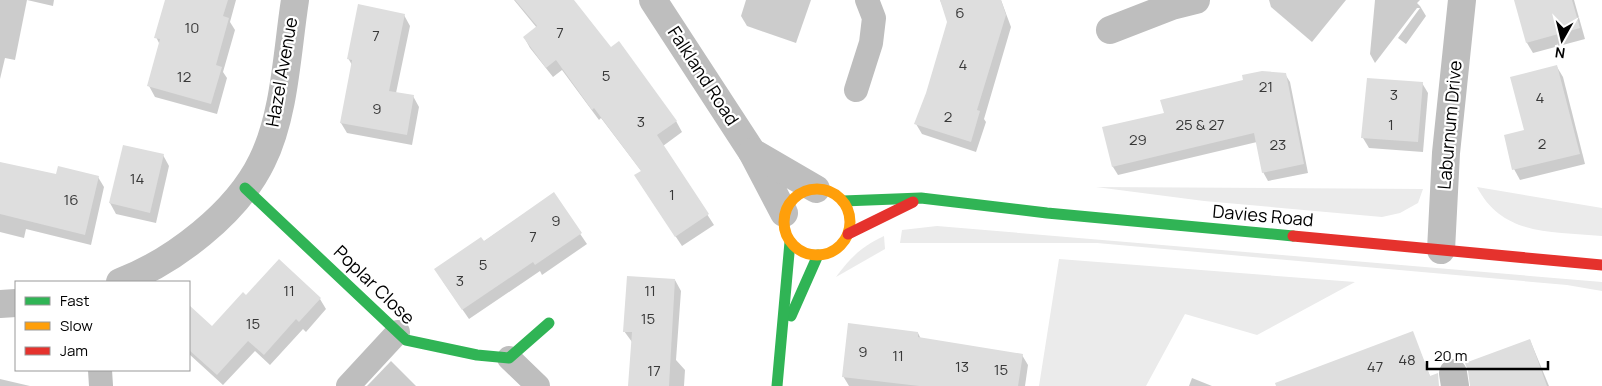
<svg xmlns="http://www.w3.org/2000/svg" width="1602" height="386" font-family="Manrope,sans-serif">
	<rect width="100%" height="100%" fill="#fff"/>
	<g fill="#ebebeb">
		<polygon points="1096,187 1423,189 1418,203 1400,213 1382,217 1204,201"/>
		<path d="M1477,187L1602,208V236C1553,231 1503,237 1477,187Z"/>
		<polygon points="937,226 1602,282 1602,291 1567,285 1097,243 900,243 902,230"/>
		<path d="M884,236L885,249L836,277C850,258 862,246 884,236Z"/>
		<polygon points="1059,259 1355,282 1257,335 1185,314 1146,386 1039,386"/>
	</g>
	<g fill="#0003">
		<polygon points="0,0 54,0 53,6 27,0 15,60 5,58 0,79"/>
		<polygon points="166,0 236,0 230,22 235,30 223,72 227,78 217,114 155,97 149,86 160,45 156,37"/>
		<polygon points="514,0 572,0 611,49 676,121 682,132 663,146 714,225 682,246 642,186 642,172 601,118 599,120 562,70 553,77 530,48 524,37 537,28"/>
		<polygon points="746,0 811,0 796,43 747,26 741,16"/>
		<polygon points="940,0 1001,0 1011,27 984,119 986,122 976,152 922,134 916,124 928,94 949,22"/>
		<polygon points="1269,0 1346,0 1312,42 1271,7"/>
		<polygon points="1375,0 1420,0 1417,3 1420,6 1426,16 1406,44 1398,38 1420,8 1417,8 1375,63 1370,54"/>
		<polygon points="1515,0 1574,0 1585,39 1533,53 1527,43"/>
		<polygon points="404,15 410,26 396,93 413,96 419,107 412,145 347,133 341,123 352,65 348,58"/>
		<polygon points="1557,67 1563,77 1585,164 1520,180 1514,169 1525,131"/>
		<polygon points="1285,74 1290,82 1308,173 1268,181 1263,172 1257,142 1118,175 1113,167 1103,128 1165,114"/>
		<polygon points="1422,83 1428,93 1423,152 1369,148 1363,138"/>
		<polygon points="163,155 169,166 156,223 116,214 110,203"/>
		<polygon points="0,163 57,176 98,177 104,187 91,245 26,229 24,238 0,232"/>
		<polygon points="553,194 587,244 542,275 540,271 469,319 442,280 483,242"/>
		<polygon points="279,260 320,299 326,309 306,332 303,329 270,365 255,351 223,385 189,354 189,322 196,313 212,328 246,297"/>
		<polygon points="675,280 681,291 676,360 685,370 684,386 630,386 632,342 624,331"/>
		<polygon points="1412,332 1434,386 1331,386"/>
		<polygon points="918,333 921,339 1022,355 1028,365 1025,386 849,386 843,376"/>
		<polygon points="1530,340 1549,386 1493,386"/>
		<polygon points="391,361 416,386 367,386"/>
		<polygon points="1192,378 1212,386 1189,386"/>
		<polygon points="0,379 30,386 0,386"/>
	</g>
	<g fill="#dedede">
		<polygon points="165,0 228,0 223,16 229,18 216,65 222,67 211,104 147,86 160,39 154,38"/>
		<polygon points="515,0 574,0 611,47 619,41 677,121 657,135 709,214 675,237 634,175 641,171 594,108 592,110 556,60 546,68 523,37 537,26"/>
		<polygon points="940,0 1001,0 1006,15 977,110 980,111 971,142 914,124 926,93 947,22"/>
		<polygon points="1514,0 1572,0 1580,28 1526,43"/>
		<polygon points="358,4 405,14 389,91 414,95 407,135 340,123 352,60 347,59"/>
		<polygon points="1557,65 1580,154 1512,170 1504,135 1524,130 1510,77"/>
		<polygon points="1262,71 1286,73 1304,164 1262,173 1254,133 1112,167 1102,127 1164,113 1160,100 1243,80 1242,75"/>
		<polygon points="1367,78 1423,82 1418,142 1361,138"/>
		<polygon points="123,145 164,154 150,213 109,203"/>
		<polygon points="0,162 56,174 58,166 99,176 85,235 0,214"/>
		<polygon points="554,192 582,233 535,265 533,262 462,310 434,269 481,237 484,241"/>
		<polygon points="279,259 321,298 299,322 296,319 264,355 248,341 217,375 189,350 189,305 212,326 243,292 246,295"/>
		<polygon points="627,276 675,279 669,386 628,386 632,332 623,332"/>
		<polygon points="848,323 918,332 918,337 1023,354 1018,386 919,386 842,377"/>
		<polygon points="1413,331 1430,376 1438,373 1439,386 1276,386 1275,383"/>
		<polygon points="1530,339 1547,386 1470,386 1468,371 1465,363"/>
	</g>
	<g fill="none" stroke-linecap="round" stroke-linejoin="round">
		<g stroke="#bebebe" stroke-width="24">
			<polyline points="856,90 871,43 874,18 867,0"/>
			<polyline points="509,358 538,386"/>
			<polyline points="100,370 101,386"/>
			<polyline points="348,386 398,332"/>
		</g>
		<g stroke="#bebebe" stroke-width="28">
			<polyline points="653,0 752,152 784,213"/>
			<polyline points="1110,30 1172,6 1196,0"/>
			<polyline points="752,152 816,189"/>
			<polyline points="1441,250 1446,153 1462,0"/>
			<path d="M120,282C173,262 237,213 262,161C285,115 287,51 295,0"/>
			<polyline points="0,304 16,303"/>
			<polyline points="1453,373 1455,386"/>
		</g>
		<g stroke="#30b455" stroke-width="11">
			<polyline points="245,188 406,340 477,355 509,358 549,323"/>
			<polyline points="843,201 921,198 1047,213 1293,236"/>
			<polyline points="791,316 818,255"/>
			<polyline points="777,386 790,242"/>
		</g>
		<circle stroke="#ff9f0a" stroke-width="11" cx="817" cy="222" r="33"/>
		<g stroke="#e5322d" stroke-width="11">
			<polyline points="848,234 913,202"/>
			<polyline points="1293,236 1602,265"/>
		</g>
	</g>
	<g text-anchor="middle" stroke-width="4.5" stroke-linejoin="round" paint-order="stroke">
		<g font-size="15" fill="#383838">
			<text x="960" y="18">6</text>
			<text x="192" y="33">10</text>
			<text x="560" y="38">7</text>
			<text x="376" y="41">7</text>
			<text x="963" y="70">4</text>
			<text x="606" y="81">5</text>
			<text x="184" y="82">12</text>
			<text x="1266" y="92">21</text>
			<text x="1394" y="100">3</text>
			<text x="1540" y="103">4</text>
			<text x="377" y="114">9</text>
			<text x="948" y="122">2</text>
			<text x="641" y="127">3</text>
			<text x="1200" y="130">25 &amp; 27</text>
			<text x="1391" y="130">1</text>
			<text x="1138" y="145">29</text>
			<text x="1542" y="149">2</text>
			<text x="1278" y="150">23</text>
			<text x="137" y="184">14</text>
			<text x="672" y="200">1</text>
			<text x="71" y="205">16</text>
			<text x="556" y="226">9</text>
			<text x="533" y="242">7</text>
			<text x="483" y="270">5</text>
			<text x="460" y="286">3</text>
			<text x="289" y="296">11</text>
			<text x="650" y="296">11</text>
			<text x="648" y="324">15</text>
			<text x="253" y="329">15</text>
			<text x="863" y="357">9</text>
			<text x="898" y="361">11</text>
			<text x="1407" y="365">48</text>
			<text x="962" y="372">13</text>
			<text x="1375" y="372">47</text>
			<text x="1001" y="375">15</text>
			<text x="654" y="376">17</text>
		</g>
		<g font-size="18" fill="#000" stroke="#fff">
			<text transform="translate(282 72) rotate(-80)" y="6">Hazel Avenue</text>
			<text transform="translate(703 76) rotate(57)" y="6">Falkland Road</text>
			<text transform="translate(1450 125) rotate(-85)" y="6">Laburnum Drive</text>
			<text transform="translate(1263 216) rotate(5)" y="6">Davies Road</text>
			<text transform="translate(374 285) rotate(44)" y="6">Poplar Close</text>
		</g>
	</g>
	<rect x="15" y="281" width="175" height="90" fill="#ffffff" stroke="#999999"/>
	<rect x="25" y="297" width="25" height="8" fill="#30b455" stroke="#999999"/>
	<text x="60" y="306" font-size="15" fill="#000000">Fast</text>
	<rect x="25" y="322" width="25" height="8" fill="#ff9f0a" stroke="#999999"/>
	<text x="60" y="331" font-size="15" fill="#000000">Slow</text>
	<rect x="25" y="347" width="25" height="8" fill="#e5322d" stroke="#999999"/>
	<text x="60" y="356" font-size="15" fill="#000000">Jam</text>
	<g transform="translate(1562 40) rotate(188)" stroke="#ffffff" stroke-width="4" paint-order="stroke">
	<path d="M0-4L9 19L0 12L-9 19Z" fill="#000000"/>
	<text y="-8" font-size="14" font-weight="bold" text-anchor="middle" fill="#000000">N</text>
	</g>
	<path d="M1427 361v8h121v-8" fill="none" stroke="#000000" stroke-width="2.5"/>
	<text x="1434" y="361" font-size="15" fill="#000000" stroke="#ffffff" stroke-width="4" paint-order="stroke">20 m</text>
</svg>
